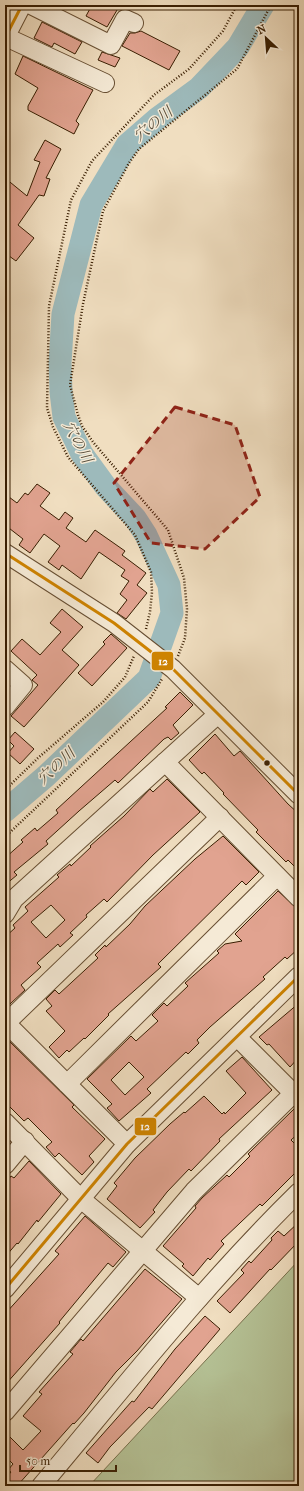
<svg xmlns="http://www.w3.org/2000/svg" width="304" height="1491" font-family="'IM FELL French Canon','Noto Serif JP',serif">
	<rect width="100%" height="100%" fill="#f0dec0"/>
	<filter id="stains"><feTurbulence type="fractalNoise" baseFrequency=".005" numOctaves="4"/><feColorMatrix values="0 0 0 0 .2 0 0 0 0 .09 0 0 0 0 .02 0 0 0 .5 -.17"/></filter>
	<radialGradient id="worn" r=".72"><stop offset=".6" stop-color="#630" stop-opacity="0"/><stop offset="1" stop-color="#630" stop-opacity=".3"/></radialGradient>
	<polygon fill="#b5c296" stroke="#77704c" points="299,1260 299,1486 89,1486"/>
	<g fill="none" stroke-linecap="round" stroke-linejoin="round">
		<polyline stroke="#9dbabb" stroke-width="23" points="5,811 46,776 149,678 172,613 169,585 146,535 135,518 106,487 82,454 64,417 61,392 60,363 63,314 91,205 127,145 158,118 199,88 238,47 263,5"/>
	</g>
	<g fill="#e1a390" stroke="#391e02" fill-rule="evenodd">
		<polygon points="92,5 120,5 107,27 86,16"/>
		<polygon points="42,22 82,42 75,54 54,43 52,47 34,38"/>
		<polygon points="141,31 180,51 169,70 122,46 130,33 135,33"/>
		<polygon points="102,52 120,58 115,67 98,60"/>
		<polygon points="23,56 93,90 76,121 79,124 74,134 28,110 28,106 38,88 15,74"/>
		<polygon points="45,140 61,149 46,178 50,179 44,196 39,195 18,225 34,238 16,261 5,253 5,178 27,196 40,162 34,160"/>
		<polygon points="37,484 50,493 40,506 59,520 65,512 73,518 66,528 86,542 95,530 125,551 122,555 146,573 137,585 147,593 126,619 117,613 127,600 120,594 129,581 121,576 125,570 99,552 81,579 62,565 59,570 48,562 60,546 44,534 30,553 19,545 23,539 5,525 5,494 17,503 25,493 28,495"/>
		<polygon points="62,609 83,627 62,650 79,665 24,727 11,716 38,685 32,680 37,675 11,651 22,639 40,655 61,632 50,623"/>
		<polygon points="111,634 127,648 92,686 78,673 105,644 103,642"/>
		<polygon points="180,692 193,705 173,725 179,733 171,740 168,737 164,739 118,783 115,780 79,811 46,841 48,844 14,872 17,875 5,885 5,858 23,842 21,840 35,828 37,831 58,813 56,810 167,708 165,707"/>
		<polygon points="15,732 34,749 20,764 8,753 14,746 8,740"/>
		<polygon points="215,734 234,756 240,751 288,804 299,814 299,871 288,860 286,862 256,832 258,830 223,794 224,793 204,772 202,774 189,760"/>
		<path d="M167,779L200,812L153,855L107,902L104,899L86,915L87,917L70,933L73,935L60,947L58,944L37,963L41,967L21,985L25,990L10,1004L5,998V937L15,928L13,925L28,911L25,907L59,877L57,875L70,864L71,866L91,847L90,846L124,816L150,789L153,792ZM51,905L65,920L46,938L31,922Z"/>
		<polygon points="223,836 259,872 246,885 242,881 158,964 161,967 108,1014 109,1015 85,1039 84,1038 69,1052 67,1050 59,1058 49,1047 65,1031 46,1011 52,1006 46,999 55,990 59,994 98,958 95,955 105,945 106,947 130,924 145,906 195,859"/>
		<path d="M278,891L299,910V948L287,959L285,957L263,977L265,979L210,1027L197,1040L199,1043L188,1054L186,1052L147,1089L151,1093L119,1121L107,1108L112,1104L87,1079L131,1036L136,1041L158,1021L152,1015L164,1003L167,1006L188,986L185,983L219,953L217,951L225,944L242,941L235,934ZM129,1062L144,1077L125,1095L111,1080Z"/>
		<polygon points="299,1003 299,1057 290,1067 269,1044 267,1045 259,1037"/>
		<polygon points="5,1037 74,1105 72,1107 105,1139 89,1156 94,1162 82,1175 59,1153 55,1157 46,1147 52,1142 28,1118 24,1121 5,1102"/>
		<polygon points="242,1057 272,1090 219,1139 220,1141 191,1171 189,1169 167,1192 153,1210 155,1212 140,1228 107,1199 117,1186 114,1183 135,1158 170,1124 184,1112 185,1113 204,1096 222,1114 224,1112 225,1114 246,1093 226,1071"/>
		<polygon points="295,1108 299,1109 299,1133 291,1140 299,1148 299,1169 262,1206 260,1204 221,1241 224,1244 210,1260 208,1258 193,1276 182,1266 184,1264 163,1246 196,1208 195,1206 202,1198 227,1175 229,1177 250,1156 248,1154"/>
		<polygon points="29,1161 61,1194 38,1222 37,1220 18,1244 17,1243 5,1257 5,1184 11,1176 14,1178"/>
		<polygon points="85,1216 126,1252 113,1267 108,1263 59,1322 60,1323 5,1385 5,1314 59,1254 55,1251"/>
		<polygon points="299,1222 299,1241 271,1270 270,1269 230,1313 217,1301 244,1273 241,1270 249,1261 251,1263 272,1240 271,1238 278,1231 284,1236"/>
		<polygon points="145,1269 182,1299 137,1351 116,1372 84,1413 74,1424 73,1423 17,1486 5,1486 5,1479 11,1472 8,1470 13,1464 5,1456 5,1432 23,1450 41,1431 23,1416 42,1394 39,1392 73,1354 70,1352 81,1339 83,1341"/>
		<polygon points="205,1316 220,1329 152,1409 149,1407 110,1447 98,1463 86,1453 132,1401 134,1402 175,1349"/>
	</g>
	<g fill="none" stroke-linecap="round" stroke-linejoin="round">
		<g stroke="#674e32" stroke-width="20">
			<g id="minor">
				<polyline points="31,5 111,45 125,19 134,23"/>
				<polyline points="6,37 105,83"/>
				<polyline points="5,38 22,5"/>
				<polyline points="5,553 114,623 173,669 299,795"/>
				<polyline points="5,669 23,685 5,707"/>
				<polyline points="165,762 299,898"/>
				<polyline points="5,914 14,899 218,714"/>
				<polyline points="5,1022 127,1144"/>
				<polyline points="6,1023 220,817"/>
				<polyline points="237,1037 299,1099"/>
				<polyline points="67,1084 277,876"/>
				<polyline points="5,1122 81,1199 199,1298"/>
				<polyline points="5,1165 25,1141"/>
				<polyline points="5,1289 127,1144 299,976"/>
				<polyline points="5,1412 194,1191 299,1088"/>
				<path d="M41,1486C125,1386 206,1283 299,1192"/>
			</g>
		</g>
		<g stroke="#391e02" stroke-width="2.5" stroke-dasharray="1 2" stroke-linecap="butt">
			<polyline points="146,629 150,612 152,592 151,572 135,535 68,457 53,427 47,408 49,306 71,200 92,161 154,95 189,69 223,31 237,5"/>
			<polyline points="178,656 185,638 187,609 184,578 168,530 93,442 82,426 78,415 70,385 83,304 103,211 129,163 139,149 237,69 271,5"/>
			<polyline points="5,790 38,758 103,702 125,677 134,656"/>
			<polyline points="5,837 148,702 162,679"/>
		</g>
		<use href="#minor" stroke="#f5ead6" stroke-width="18"/>
		<g stroke="#f5ead6" stroke-width="6">
			<g id="bus-1">
				<polyline points="5,38 22,5"/>
				<polyline points="5,553 114,623 173,669 299,795"/>
				<polyline points="5,1289 127,1144 299,976"/>
			</g>
		</g>
		<use href="#bus-1" stroke="#ce8300" stroke-width="3"/>
	</g>
	<path fill="#8f2418" fill-opacity="0.2" stroke="#8f2418" stroke-width="3" stroke-dasharray="8 5" stroke-linejoin="round" d="M175,407L235,425L260,497L205,549L151,543L114,483Z"/>
	<circle fill="#391e02" stroke="#f5ead6" stroke-width="1.5" cx="267" cy="763" r="3.5"/>
	<g text-anchor="middle" stroke-width="3" stroke-linejoin="round" paint-order="stroke">
		<g font-size="15" font-style="italic" fill="#574d3a" stroke="#f5ead6">
			<text transform="translate(153 124) rotate(-39)" y="5">穴の川</text>
			<text transform="translate(78 442) rotate(62)" y="5">穴の川</text>
			<text transform="translate(56 766) rotate(-43)" y="5">穴の川</text>
		</g>
	</g>
	<g stroke="#f5ead6" stroke-width="1.5">
		<rect x="151" y="651" width="23" height="20" rx="4" fill="#ce8300"/>
		<rect x="134" y="1117" width="23" height="19" rx="4" fill="#ce8300"/>
	</g>
	<g font-size="11" text-anchor="middle" font-weight="bold" fill="#fff">
		<text x="163" y="665">12</text>
		<text x="145" y="1130">12</text>
	</g>
	<rect width="304" height="1491" fill="none" stroke="#f0dec0" stroke-width="20"/>
	<rect x="6" y="6" width="292" height="1479" fill="none" stroke="#391e02" stroke-width="2"/>
	<rect x="10" y="10" width="284" height="1471" fill="none" stroke="#391e02"/>
	<g transform="translate(266 38) rotate(334)" stroke="#f5ead6" stroke-width="3" paint-order="stroke">
	<path d="M0-3L7 15L0 10L-7 15Z" fill="#391e02"/>
	<text y="-6" font-size="11" font-weight="bold" text-anchor="middle" fill="#391e02">N</text>
	</g>
	<path d="M20 1465v6h96v-6" fill="none" stroke="#391e02" stroke-width="2"/>
	<text x="26" y="1465" font-size="12" fill="#391e02" stroke="#f5ead6" stroke-width="3" paint-order="stroke">50 m</text>
	<rect width="100%" height="100%" filter="url(#stains)"/>
	<rect width="100%" height="100%" fill="url(#worn)"/>
</svg>
